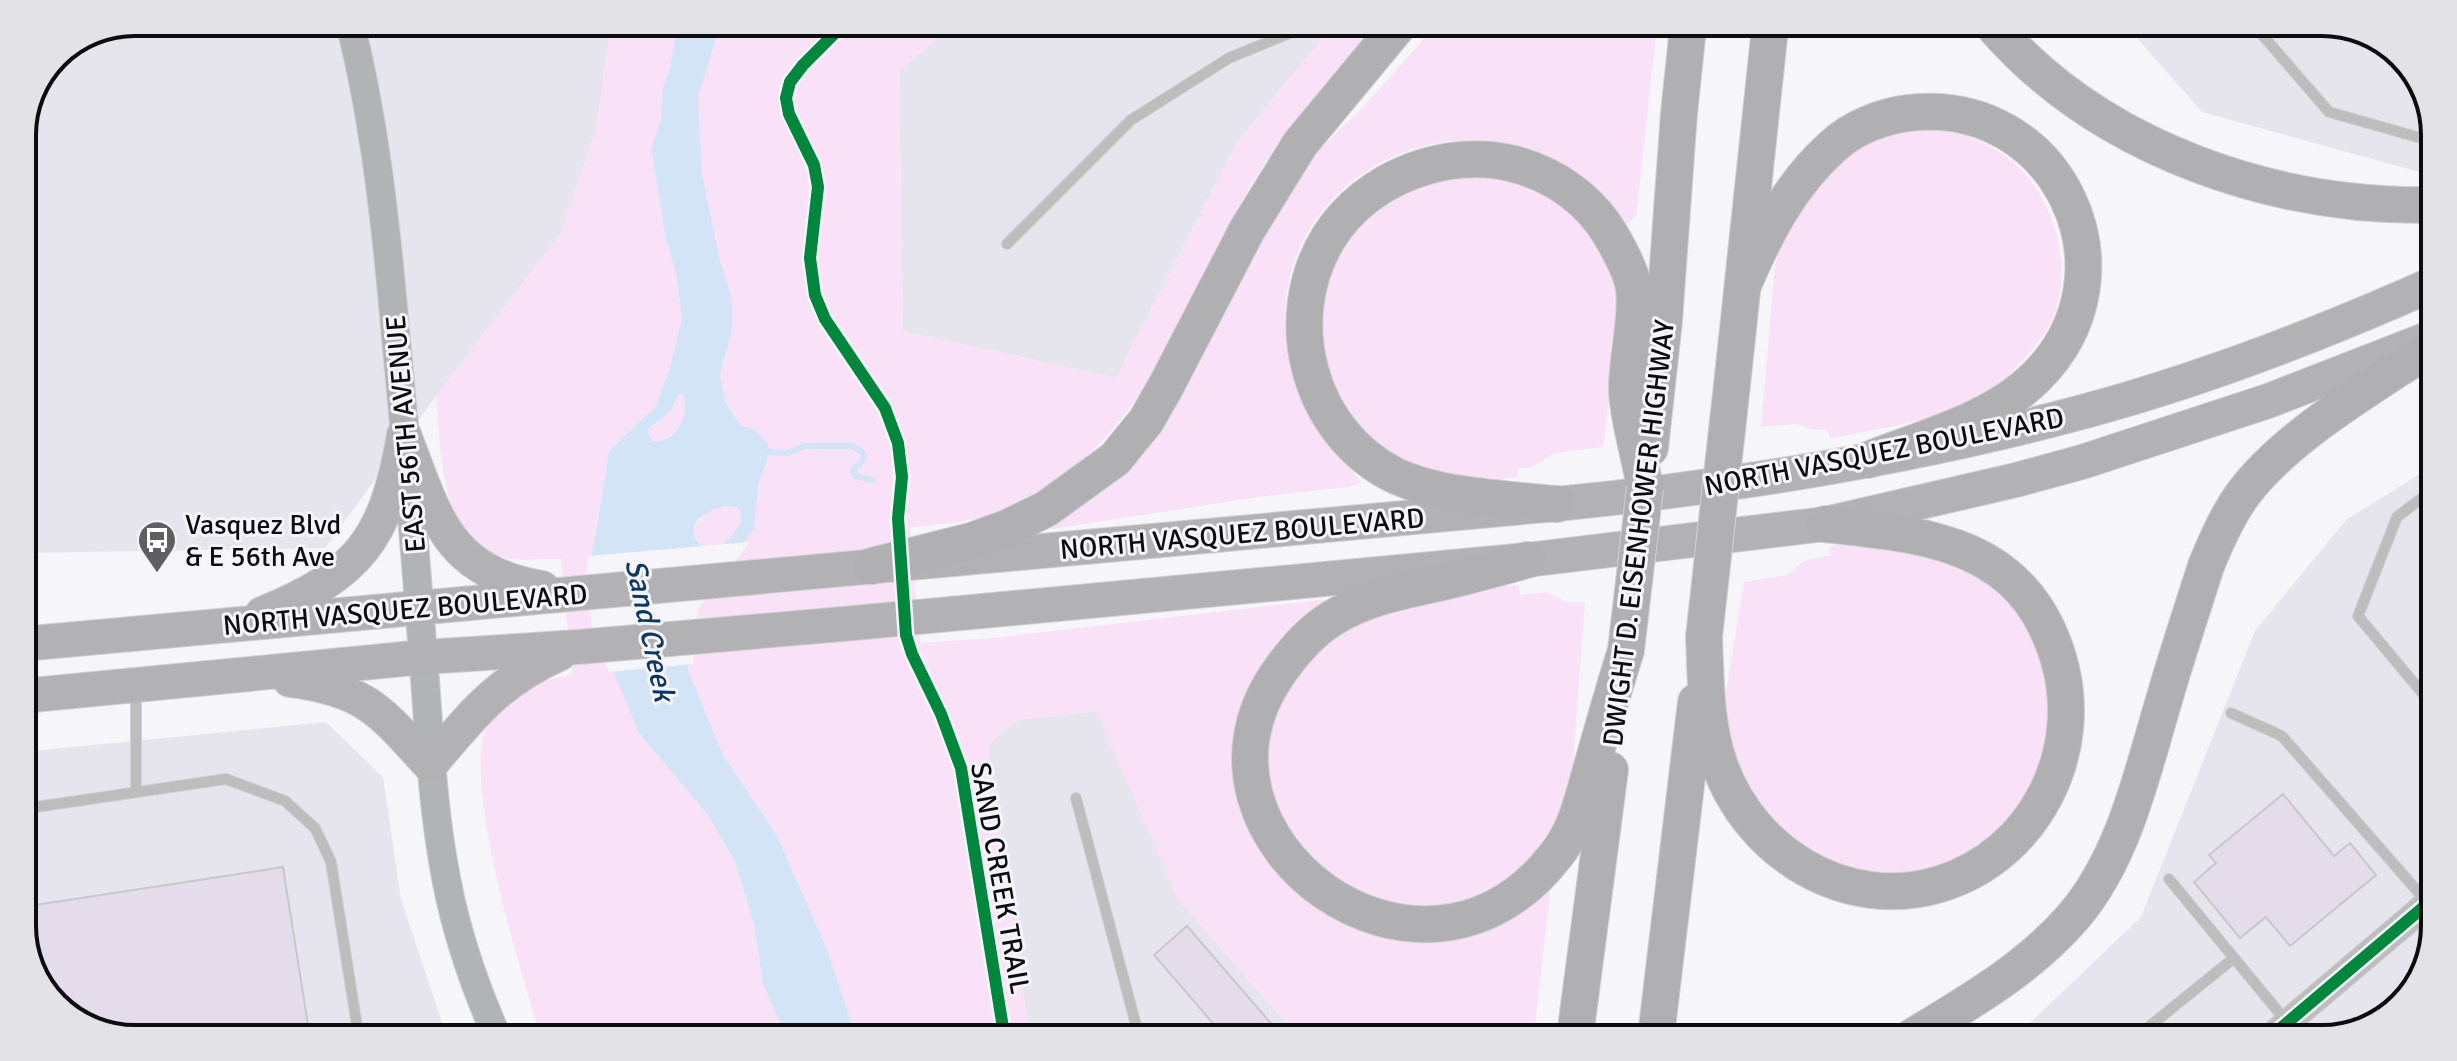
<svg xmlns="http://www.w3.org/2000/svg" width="2457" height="1061" font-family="Signika,sans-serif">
	<rect width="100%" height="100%" fill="#f6f5f9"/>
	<g fill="#e6e5ee">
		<polygon points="135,22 611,24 596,130 561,233 436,396 325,548 22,553 22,128 55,55"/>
		<polygon points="953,25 1332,27 1237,142 1116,378 903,331 899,71"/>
		<polygon points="2130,30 2365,30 2412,67 2435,127 2434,176 2202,112"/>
		<polygon points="2431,467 2427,969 2385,1020 2323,1039 2006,1038 2032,1021 2141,917 2255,631 2346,520"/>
		<polygon points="1097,711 1178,899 1296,1035 1029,1034 988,744 1018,720"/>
		<polygon points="326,722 383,777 401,899 445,1032 92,1031 45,994 22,934 22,752"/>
	</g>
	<g fill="#f9e1f7">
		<path d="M611,24H678L670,68L663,87L661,120L651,148L665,235L676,274L682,318L671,364L656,406L609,451L595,533L639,733L707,814L735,861L754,925L763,984L784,1033L539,1032C521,971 461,780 487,726C504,692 537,681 572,675L561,559C544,558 528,561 511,559C438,546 442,452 436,396L561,233L596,130Z"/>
		<path d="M721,24L953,25L899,71L903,331L1116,378L1237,142L1332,27H1376C1333,77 1285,127 1252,184C1188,292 1153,427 1037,492C1023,500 1009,509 994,514C967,522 938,524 910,528L920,643L993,638L1337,598C1276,634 1244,673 1235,745L1331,912L1526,903L1551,884L1534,1036L1296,1035L1178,899L1096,711L1018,720L988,744L1029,1034L855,1033L827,949L777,836L723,755L688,671L694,607L754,529L758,485L767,461L768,444L754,429L740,425L726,403L720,377L726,356L732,299L720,259L702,175L698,97Z"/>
		<path d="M1431,27L1657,28L1636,216L1623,228C1603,204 1584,175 1555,160C1416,92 1251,210 1291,363C1303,408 1335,445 1361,483L1349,487L1265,496L1052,529L1045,520L1224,303L1305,164L1364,106L1418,46Z"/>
		<path d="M1940,128C1964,135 1987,142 2007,157C2056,195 2080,277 2045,332C2027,361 1995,389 1966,407C1955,413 1942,414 1931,417C1898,426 1864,432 1830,438L1827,429L1815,430L1796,424L1761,427L1775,265L1786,231L1829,163L1889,131Z"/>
		<polygon points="1511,175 1579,215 1615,273 1621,311 1603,447 1555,453 1532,467 1518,469 1518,477 1485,480 1422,472 1370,443 1335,399 1316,316 1346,228 1415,178"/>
		<path d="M683,394C690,415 677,441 653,441L648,433L649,428L671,411L678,395Z"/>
		<path d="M724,506L736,507L740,511L741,523L723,546L703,549L693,533C697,516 709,512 724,506Z"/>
		<polygon points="1858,541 1917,542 2007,589 2052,669 2044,769 2013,819 1967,854 1942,865 1911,872 1868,872 1815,857 1774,827 1740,778 1726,723 1726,692 1744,582 1787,575 1804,561 1831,555 1830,547"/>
		<polygon points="1519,585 1520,595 1547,592 1566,602 1585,602 1572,776 1555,830 1511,881 1445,907 1395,906 1353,893 1293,841 1269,782 1267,756 1271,715 1318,638 1421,593"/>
	</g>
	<path fill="#d3e4f7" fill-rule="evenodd" d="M678,24H721L698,97L702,175L720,259L732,299V328L720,377L726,403L740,425L754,429L768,444L767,461L758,485L754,529L695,607L688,670L723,755L777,836L827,949L855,1033H784L763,984L754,925L735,861L707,814L639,733L596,630L592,555L609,451L656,406L671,364L682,318L676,274L665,235L651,148L661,120L663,87L670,68ZM683,394C690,415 677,442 653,441L648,433L649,428L671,411L678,395ZM724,506L736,507L740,511L741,523L723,546L703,549C682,524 701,514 724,506Z"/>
	<polygon fill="#f6f5f9" points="750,542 698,609 693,664 609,672 592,630 587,579 588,556"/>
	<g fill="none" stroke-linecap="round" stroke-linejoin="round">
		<g stroke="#d3e4f7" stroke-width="6">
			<polyline points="692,417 714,427"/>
			<polyline points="761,448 771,452 788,453 804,446 853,446 863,453 864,459 853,470 855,476 872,480"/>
		</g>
	</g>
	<g fill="#e4dbeb" stroke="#c8c7c9" stroke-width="2">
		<polygon points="2283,794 2334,856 2350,843 2376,875 2290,946 2266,917 2240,938 2194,882 2216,863 2209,855"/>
		<polygon points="283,867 309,1031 92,1031 45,994 22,934 22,907"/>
		<polygon points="1187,926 1281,1035 1223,1035 1154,955"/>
	</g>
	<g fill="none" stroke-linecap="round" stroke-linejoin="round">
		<g stroke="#d1d1d3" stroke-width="12">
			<g id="service">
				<polyline points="2258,30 2329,112 2435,142"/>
				<polyline points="1007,244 1131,120 1229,58 1307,26"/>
				<polyline points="2429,701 2358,616 2397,517 2431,491"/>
				<polyline points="2231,713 2282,736 2426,901"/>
				<polyline points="136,792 136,692"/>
				<polyline points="1076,798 1137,1029 1142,1035"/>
				<polyline points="22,809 226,779 285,801 315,828 331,862 358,1032"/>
				<polyline points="2169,879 2286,1021"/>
				<polyline points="2135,1038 2234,958"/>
			</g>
		</g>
		<g stroke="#d1d1d3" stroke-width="28">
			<polyline id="tertiary" points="2268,1039 2427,904"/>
		</g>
		<g stroke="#d1d1d3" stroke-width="30">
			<path id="secondary" d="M350,23C375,123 386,225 395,328C405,432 414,537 422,642C429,722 431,803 447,883C457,934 474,984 495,1032"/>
		</g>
		<g stroke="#d1d1d3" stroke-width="36">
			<g id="trunk">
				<path d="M404,435C435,515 446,572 542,588"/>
				<path d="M262,614C360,574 386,539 404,435"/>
				<path d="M22,644L1557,504C1737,486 1918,457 2093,409C2209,377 2323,333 2433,284"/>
				<path d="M290,680C367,690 380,711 430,765C472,715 498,681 559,654"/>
				<polyline points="22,696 424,657 578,647 854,623 1527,560 1825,524 2016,480 2082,462 2268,401 2425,340"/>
			</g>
		</g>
		<g stroke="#d1d1d3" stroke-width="38">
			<g id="motorway">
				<path d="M1996,29C2103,150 2275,208 2434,205"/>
				<path d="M1744,283C1766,232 1790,185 1832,147C1852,128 1882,116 1909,113C2057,95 2142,272 2036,377C1992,421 1924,437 1868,460"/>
				<polyline points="1732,385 1770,28"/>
				<polyline points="1650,448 1664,321 1679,113 1688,28"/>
				<path d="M1557,504C1507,499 1442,497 1396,476C1309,434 1278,319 1329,237C1367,177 1447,147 1514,164C1556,175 1592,201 1613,239C1621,253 1632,273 1634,289C1638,319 1626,361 1627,392C1629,423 1640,457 1645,488"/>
				<path d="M1527,560C1498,568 1469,576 1439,583C1402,591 1364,598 1331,619C1309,633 1292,653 1277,675C1167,837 1421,1030 1556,855C1577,829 1583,797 1592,766C1603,727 1614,688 1626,650"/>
				<polyline points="872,566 971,541 1007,528 1046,509 1115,459 1146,421 1166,386 1247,230 1300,144 1397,27"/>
				<path d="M1704,637C1706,680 1705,722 1719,763C1749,852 1846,913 1940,884C2035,855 2087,751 2058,657C2023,542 1926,535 1825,524"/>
				<polyline points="1575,1036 1610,770"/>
				<polyline points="1656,1036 1696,702"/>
				<path d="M1912,1037C1969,1002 2028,969 2073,917C2124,858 2142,773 2164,700C2177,655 2192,610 2206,566C2216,541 2227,516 2243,494C2286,436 2372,387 2433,346"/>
			</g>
		</g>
		<use href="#service" stroke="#bdbdbe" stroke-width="10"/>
		<use href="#tertiary" stroke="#bdbdbe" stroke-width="26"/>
		<use href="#secondary" stroke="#b2b3b4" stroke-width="28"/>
		<use href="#trunk" stroke="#b2b2b5" stroke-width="34"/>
		<use href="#motorway" stroke="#b0b0b2" stroke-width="36"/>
		<g stroke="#d1d1d3" stroke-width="38" stroke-linecap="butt">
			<g id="motorway-bridge">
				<polyline points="1704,637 1732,385"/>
				<polyline points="1626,650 1645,488"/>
			</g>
		</g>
		<use href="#motorway-bridge" stroke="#b0b0b2" stroke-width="36"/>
		<g stroke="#f5f4fa" stroke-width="17">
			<g id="cycleway">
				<polyline points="843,25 803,65 790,82 786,98 789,114 814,165 818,187 810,258 815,295 825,319 885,408 898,443 902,477 898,518 906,635 912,654 941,714 961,768 1004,1034"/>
				<polyline points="2268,1039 2427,904"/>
			</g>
		</g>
		<use href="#cycleway" stroke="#00873e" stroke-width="12"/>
	</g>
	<defs>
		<g id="bus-pin" transform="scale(2)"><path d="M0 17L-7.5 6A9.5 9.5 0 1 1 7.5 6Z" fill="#5f5e61" stroke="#f5f4fa"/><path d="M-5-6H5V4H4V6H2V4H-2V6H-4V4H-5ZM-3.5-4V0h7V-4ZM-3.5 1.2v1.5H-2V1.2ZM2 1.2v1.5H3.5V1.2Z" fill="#fff"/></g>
	</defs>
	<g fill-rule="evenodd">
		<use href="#bus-pin" x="157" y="540"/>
	</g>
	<g text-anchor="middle" stroke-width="6" stroke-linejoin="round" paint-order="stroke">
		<g font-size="28" fill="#0d0d0f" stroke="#f5f4fa">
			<text transform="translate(405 434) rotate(-95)" y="10">EAST 56TH AVENUE</text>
			<text transform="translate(1884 451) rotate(-11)" y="10">NORTH VASQUEZ BOULEVARD</text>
			<text transform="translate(1242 533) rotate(-5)" y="10">NORTH VASQUEZ BOULEVARD</text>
			<text transform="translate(1638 533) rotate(-83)" y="10">DWIGHT D. EISENHOWER HIGHWAY</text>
			<text transform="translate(405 609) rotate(-5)" y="10">NORTH VASQUEZ BOULEVARD</text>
			<text transform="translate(1001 878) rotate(80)" y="10">SAND CREEK TRAIL</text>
		</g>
		<g font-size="28" fill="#0d0d0f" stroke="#f5f4fa" text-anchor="start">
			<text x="185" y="534">Vasquez Blvd<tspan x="185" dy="32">&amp; E 56th Ave</tspan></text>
		</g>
		<g font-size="30" font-style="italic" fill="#0c3760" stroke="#f5f4fa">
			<text transform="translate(650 630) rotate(78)" y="10">Sand Creek</text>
		</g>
	</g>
	<path d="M0 0H2457V1061H0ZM135 36H2322A99 99 0 0 1 2421 135V926A99 99 0 0 1 2322 1025H135A99 99 0 0 1 36 926V135A99 99 0 0 1 135 36Z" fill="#e2e2e7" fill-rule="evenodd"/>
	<path fill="none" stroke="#0d0d0f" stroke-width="4" d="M135 36H2322A99 99 0 0 1 2421 135V926A99 99 0 0 1 2322 1025H135A99 99 0 0 1 36 926V135A99 99 0 0 1 135 36Z"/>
</svg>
